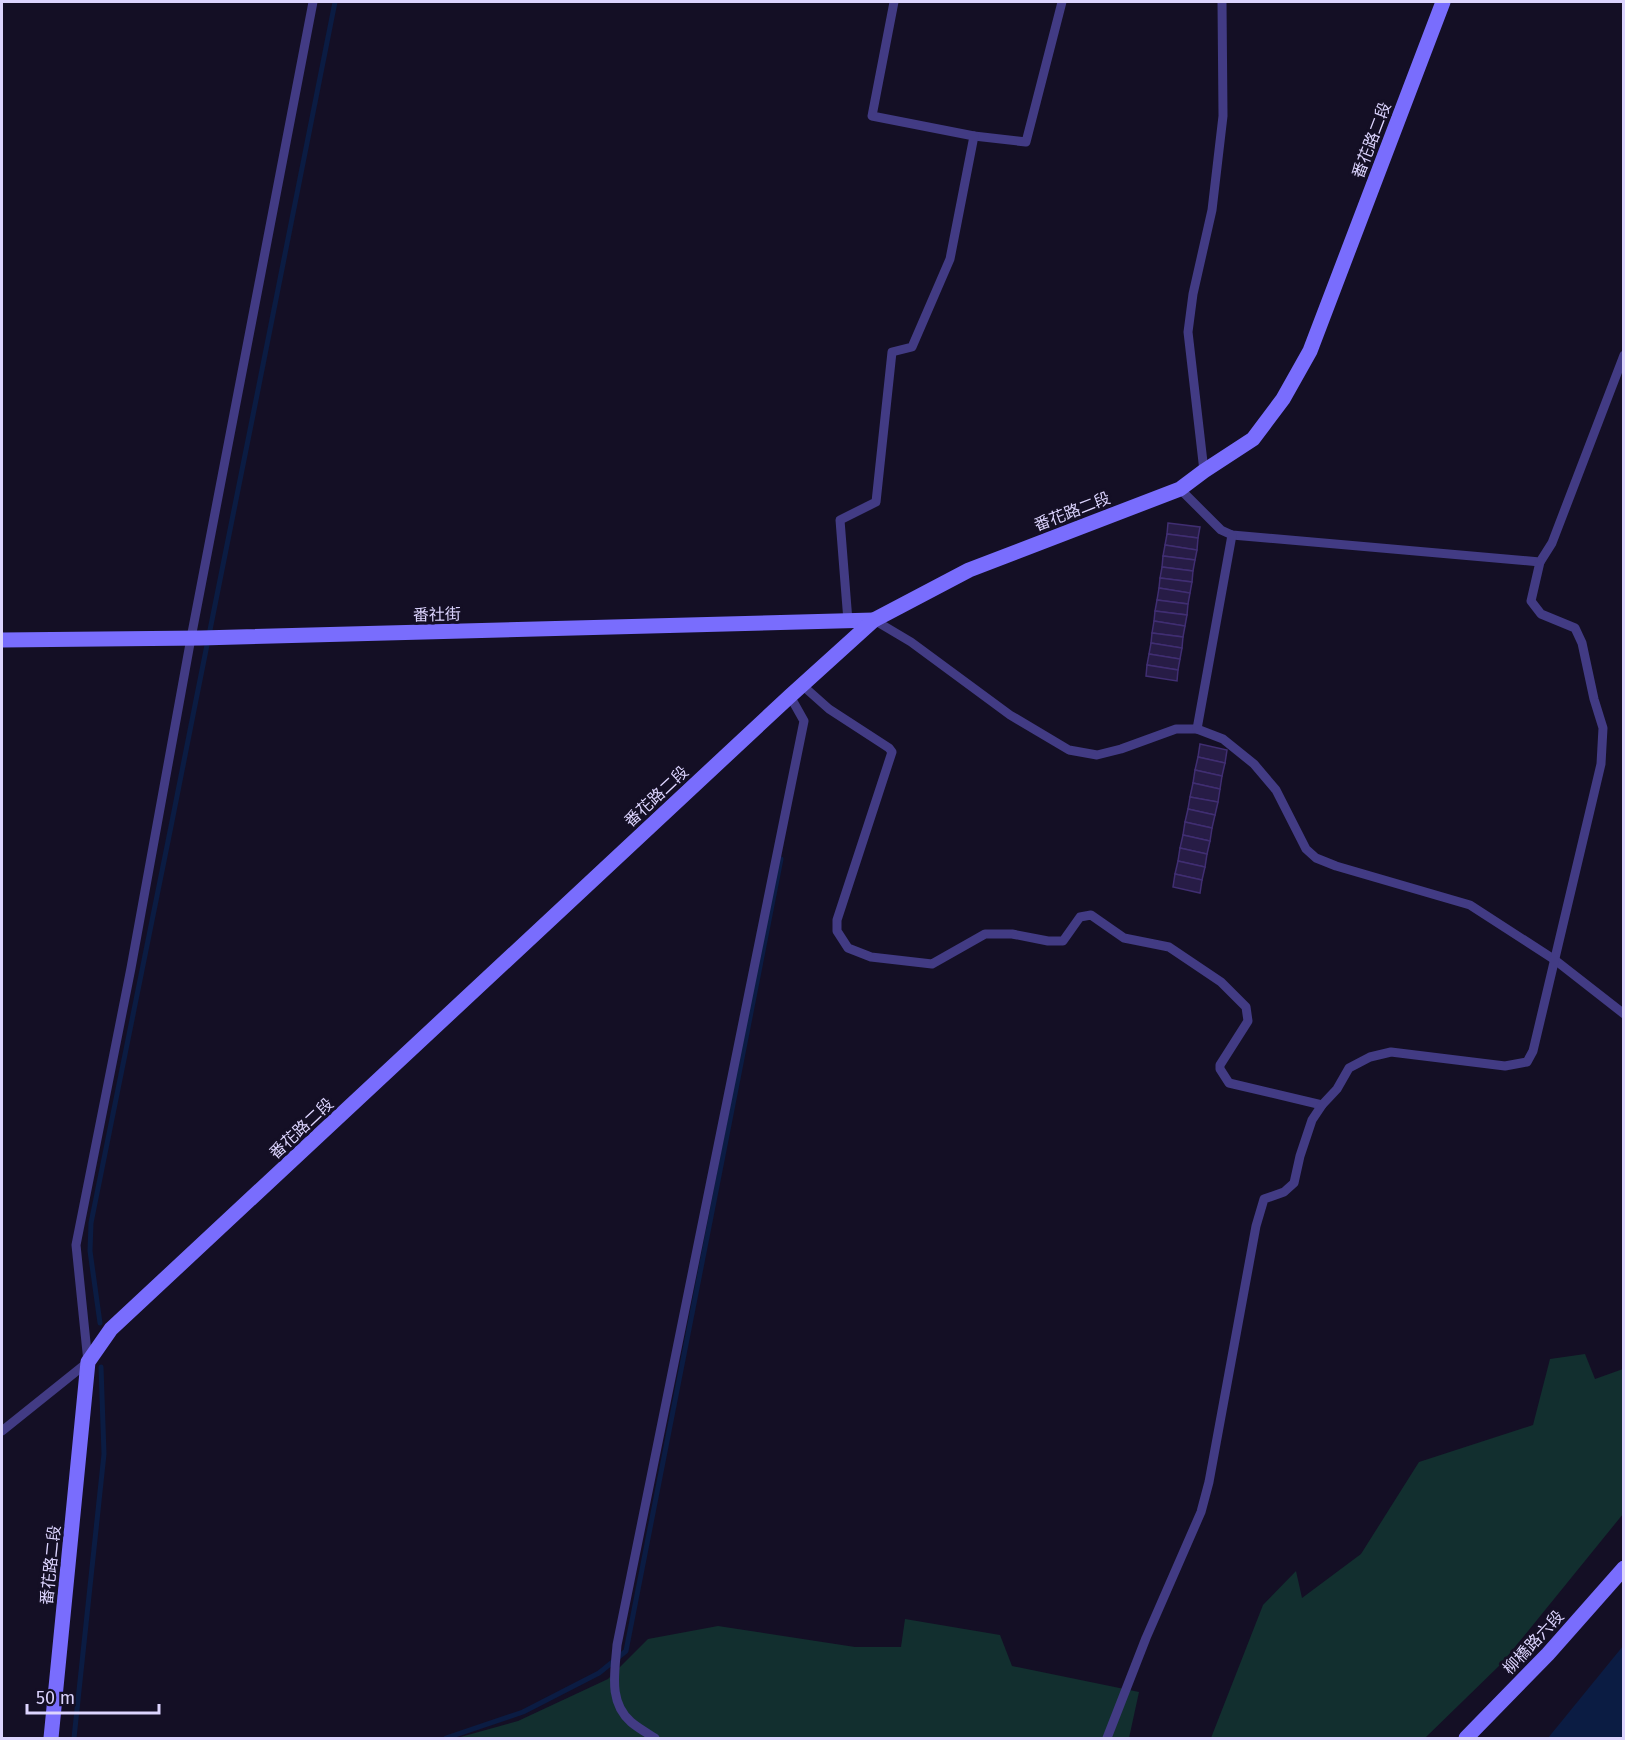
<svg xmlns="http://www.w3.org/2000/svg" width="1625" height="1740" font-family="'Fira Sans','Noto Sans TC',sans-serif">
	<rect width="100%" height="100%" fill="#140f25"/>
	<g fill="#122f2f">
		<polygon points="1585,1354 1595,1379 1623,1369 1623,1514 1502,1663 1425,1738 1211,1738 1263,1605 1296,1571 1302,1598 1361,1554 1419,1462 1533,1425 1550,1359"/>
		<polygon points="905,1619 1000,1635 1012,1666 1139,1692 1129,1738 457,1738 518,1721 608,1679 648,1639 718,1626 855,1647 901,1647"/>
	</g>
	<polygon fill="#0b1c43" points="1623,1646 1623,1738 1548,1738"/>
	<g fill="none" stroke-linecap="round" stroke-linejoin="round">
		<g stroke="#0b1c43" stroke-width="5">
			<path d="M100,1323L90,1251L91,1223C128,1047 162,871 197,695C242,464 291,233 335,2"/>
			<polyline points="74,1738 104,1454 101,1367"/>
			<polyline points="446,1738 523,1712 599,1673 626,1651 781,859"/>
		</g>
	</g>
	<g fill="#271c46" stroke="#402e72" stroke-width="1.5">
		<polygon points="1168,523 1200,527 1198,538 1167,534"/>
		<polygon points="1167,534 1198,538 1197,550 1165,545"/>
		<polygon points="1165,545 1197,550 1195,560 1163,556"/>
		<polygon points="1163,556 1195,560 1193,571 1162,567"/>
		<polygon points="1162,567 1193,571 1192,582 1160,578"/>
		<polygon points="1160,578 1192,582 1190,593 1159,588"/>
		<polygon points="1159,588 1190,593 1188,604 1157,600"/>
		<polygon points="1157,600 1188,604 1187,615 1155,611"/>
		<polygon points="1155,611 1187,615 1185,626 1154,621"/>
		<polygon points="1154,621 1185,626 1183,637 1152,633"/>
		<polygon points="1152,633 1183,637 1182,648 1151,643"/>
		<polygon points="1151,643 1182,648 1180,659 1149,654"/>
		<polygon points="1149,654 1180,659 1178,670 1147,665"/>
		<polygon points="1147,665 1178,670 1177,681 1146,676"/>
		<polygon points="1200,744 1227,750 1225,763 1198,757"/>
		<polygon points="1198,757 1225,763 1222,776 1195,770"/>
		<polygon points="1195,770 1222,776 1220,789 1193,783"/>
		<polygon points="1193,783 1220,789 1218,802 1190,797"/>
		<polygon points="1190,797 1218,802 1215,815 1188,809"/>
		<polygon points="1188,809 1215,815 1212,828 1185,822"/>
		<polygon points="1185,822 1212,828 1210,841 1183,835"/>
		<polygon points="1183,835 1210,841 1207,854 1180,848"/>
		<polygon points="1180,848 1207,854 1205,867 1178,861"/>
		<polygon points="1178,861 1205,867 1202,880 1175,874"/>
		<polygon points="1175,874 1202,880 1200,893 1173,887"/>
	</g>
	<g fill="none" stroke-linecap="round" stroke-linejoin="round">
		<g stroke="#423b84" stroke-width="9">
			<polyline points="974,136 1026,142 1062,2"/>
			<polyline points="1204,471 1188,332 1193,294 1212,210 1223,116 1222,2"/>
			<polyline points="1180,489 1221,530 1232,535 1540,562 1552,543 1624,355"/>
			<polyline points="874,620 911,642 1010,715 1069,750 1097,755 1121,749 1176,729 1197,729 1223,739 1254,764 1276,790 1306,849 1316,858 1336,866 1470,905 1555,960 1624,1014"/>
			<polyline points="848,621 840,520 876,502 892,352 912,347 950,259 974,136 872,116 894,2"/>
			<polyline points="802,685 829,709 889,748 892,752 837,920 837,931 848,948 871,957 932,964 985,934 1012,934 1048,941 1063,941 1080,917 1091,915 1124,938 1169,947 1221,982 1246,1007 1248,1021 1220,1065 1220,1069 1229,1083 1322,1105"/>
			<polyline points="1197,729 1232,535"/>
			<polyline points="2,1431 88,1362 76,1245 131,968 191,638 313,2"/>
			<path d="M655,1738C647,1733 638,1728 631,1722C608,1702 615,1672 617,1645L804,721L790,696"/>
			<polyline points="1107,1738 1146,1638 1201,1512 1209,1482 1256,1226 1264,1199 1284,1192 1294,1183 1300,1156 1312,1120 1322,1105 1337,1089 1349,1068 1370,1057 1391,1052 1505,1066 1527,1062 1533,1051 1601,764 1603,728 1594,699 1582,643 1575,628 1541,614 1531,601 1540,562"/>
		</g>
		<g stroke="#796dfd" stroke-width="15">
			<polyline points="2,640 201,638 874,620"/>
			<polyline points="51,1738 88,1362 111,1329 790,696 874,620 969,570 1180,489 1204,471 1253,439 1283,399 1310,351 1443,2"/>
			<polyline points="1466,1738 1548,1654 1624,1568"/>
		</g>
	</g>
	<g text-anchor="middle" stroke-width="6" stroke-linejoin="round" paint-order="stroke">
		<g font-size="16" fill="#dcd4fe" stroke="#140f25">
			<text transform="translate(1371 140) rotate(-69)" y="6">番花路二段</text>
			<text transform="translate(1072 511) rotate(-21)" y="6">番花路二段</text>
			<text transform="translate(437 614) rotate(-1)" y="6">番社街</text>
			<text transform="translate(656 796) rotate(-43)" y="6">番花路二段</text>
			<text transform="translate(301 1128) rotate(-43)" y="6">番花路二段</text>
			<text transform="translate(50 1565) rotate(-84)" y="6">番花路二段</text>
			<text transform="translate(1533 1642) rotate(-47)" y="6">柳橋路六段</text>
		</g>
	</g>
	<rect width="1625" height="1740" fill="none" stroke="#dcd4fe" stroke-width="6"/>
	<path d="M27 1704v9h132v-9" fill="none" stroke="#dcd4fe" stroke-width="3"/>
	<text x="36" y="1704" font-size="18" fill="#dcd4fe" stroke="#140f25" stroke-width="4.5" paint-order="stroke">50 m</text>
</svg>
